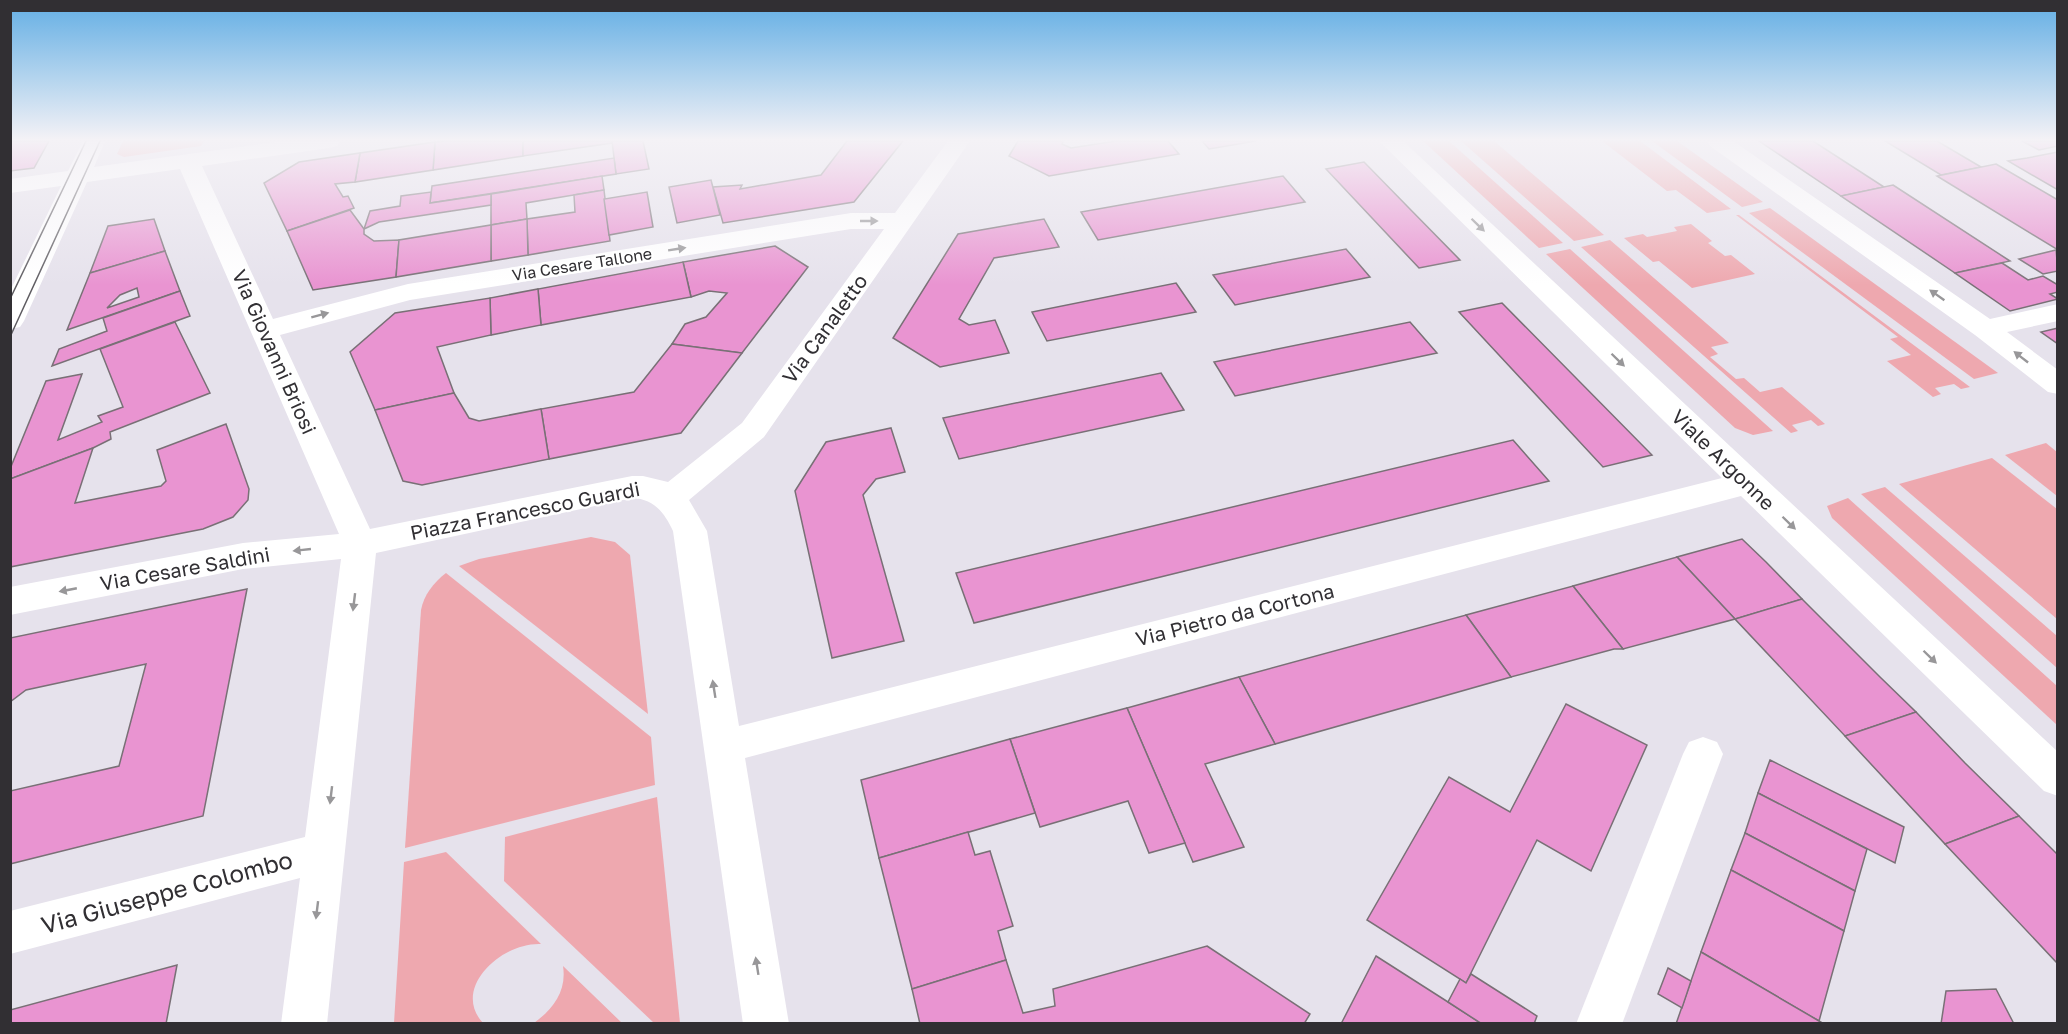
<svg xmlns="http://www.w3.org/2000/svg" width="2068" height="1034" font-family="'Golos Text',sans-serif">
	<rect width="100%" height="100%" fill="#e6e2ec"/>
	<g fill="#eea8af">
		<polygon points="123,141 204,141 201,146 124,157 117,154"/>
		<polygon points="1423,141 1449,141 1563,243 1539,248"/>
		<polygon points="1461,141 1494,141 1604,235 1574,241"/>
		<polygon points="1602,141 1640,141 1731,209 1707,213 1676,190 1667,191"/>
		<polygon points="1652,141 1677,141 1763,202 1742,207"/>
		<polygon points="1770,208 1998,373 1974,379 1749,213"/>
		<polygon points="1736,215 1739,215 1970,387 1961,389 1954,384 1935,388 1941,394 1933,397 1887,361 1911,355 1890,339 1898,337"/>
		<polygon points="1691,224 1712,241 1708,243 1725,256 1731,255 1755,274 1692,288 1659,261 1653,262 1624,238 1643,234 1647,237 1677,231 1674,227"/>
		<polygon points="1610,240 1729,343 1711,347 1718,354 1710,357 1736,379 1744,378 1760,392 1782,387 1825,424 1818,426 1811,420 1792,425 1798,431 1791,433 1581,247"/>
		<polygon points="1570,249 1773,431 1753,435 1735,428 1546,254"/>
		<polygon points="2046,443 2057,452 2057,496 2005,455"/>
		<polygon points="1992,458 2057,509 2057,619 1899,484"/>
		<polygon points="1885,487 2057,636 2057,668 1861,494"/>
		<polygon points="1848,498 2057,686 2057,725 1832,518 1827,506"/>
		<polygon points="591,537 615,542 630,555 648,714 459,566 479,559"/>
		<path d="M446,573L651,737L655,785L405,848L421,610C424,595 433,583 446,573Z"/>
		<polygon points="657,797 680,1023 654,1023 504,881 505,837"/>
		<path d="M446,852L541,944C501,942 451,989 483,1023H394L404,862Z"/>
		<path d="M563,966L622,1023H534C553,1009 567,991 563,966Z"/>
	</g>
	<g fill="#e994d1" stroke="#797076" stroke-width="1.5" fill-rule="evenodd">
		<polygon points="10,141 49,141 34,168 10,171"/>
		<polygon points="446,141 523,141 523,156 433,170 435,142"/>
		<polygon points="523,141 612,141 612,143 523,156"/>
		<polygon points="612,141 643,141 649,169 616,174"/>
		<polygon points="847,141 903,141 854,202 723,223 713,187 742,185 740,189 821,175"/>
		<polygon points="1018,141 1063,141 1062,144 1071,148 1116,141 1168,141 1179,154 1049,176 1009,156"/>
		<polygon points="1202,141 1256,141 1209,149"/>
		<polygon points="1759,141 1813,141 1884,187 1841,196"/>
		<polygon points="1885,141 1937,141 1981,167 1941,175"/>
		<polygon points="2022,141 2058,141 2058,146 2039,150"/>
		<polygon points="435,142 433,170 355,182 360,153"/>
		<polygon points="2058,152 2058,190 2008,161 2027,158"/>
		<polygon points="360,153 355,182 335,184 343,197 348,196 354,208 287,231 264,183 299,162"/>
		<polygon points="614,158 616,174 430,203 432,186"/>
		<polygon points="1364,162 1407,206 1460,260 1419,268 1326,169"/>
		<polygon points="1996,164 2058,200 2058,250 1937,176"/>
		<polygon points="602,176 604,190 526,203 527,219 491,225 491,194"/>
		<polygon points="1283,176 1305,202 1098,240 1081,212"/>
		<polygon points="711,180 720,215 677,223 669,187"/>
		<polygon points="1893,185 2010,261 1955,273 1841,196"/>
		<polygon points="604,190 610,241 528,255 527,219 575,212 574,195"/>
		<polygon points="431,192 430,203 491,194 491,205 379,222 364,229 370,211 400,206 401,196"/>
		<polygon points="647,192 653,227 609,235 604,199"/>
		<polygon points="350,210 364,229 364,234 374,241 399,240 396,277 313,290 287,231"/>
		<polygon points="154,219 165,251 90,273 108,226"/>
		<polygon points="527,219 528,255 491,261 491,225"/>
		<polygon points="1044,219 1059,247 994,258 959,319 969,325 995,320 1009,353 940,367 893,338 958,234"/>
		<polygon points="491,225 491,261 396,277 399,240"/>
		<polygon points="775,246 808,267 742,353 672,344 685,324 706,317 727,293 709,291 691,297 683,262"/>
		<polygon points="1346,249 1370,277 1235,305 1213,275"/>
		<polygon points="2056,250 2058,271 2043,274 2019,259"/>
		<path d="M165,251L180,291L67,330L90,273ZM137,288L139,297L107,308L120,295Z"/>
		<polygon points="683,262 691,297 541,325 538,289"/>
		<polygon points="2002,263 2028,280 2043,276 2058,285 2058,292 2050,294 2058,299 2010,311 1955,273"/>
		<polygon points="1176,283 1196,312 1047,341 1032,312"/>
		<polygon points="538,289 541,325 491,335 490,298"/>
		<polygon points="180,291 190,316 52,366 59,349 107,331 103,318"/>
		<polygon points="490,298 491,335 437,347 454,393 375,410 350,352 395,313"/>
		<polygon points="1502,303 1652,455 1603,467 1459,312"/>
		<polygon points="175,322 210,393 110,432 111,439 93,448 10,479 10,469 46,381 82,374 58,440 102,422 98,416 123,407 100,349"/>
		<polygon points="1410,322 1437,353 1235,396 1214,362"/>
		<polygon points="2058,328 2058,344 2041,332"/>
		<polygon points="672,344 742,353 681,433 549,459 541,409 634,392"/>
		<polygon points="1161,373 1184,410 959,459 943,418"/>
		<polygon points="454,393 469,418 479,421 541,409 549,459 422,485 403,481 375,410"/>
		<polygon points="226,424 249,489 248,500 233,517 203,529 10,567 10,479 93,448 75,503 161,486 166,481 157,450"/>
		<polygon points="891,428 905,472 876,479 863,495 904,641 832,658 795,491 826,442"/>
		<polygon points="1513,440 1549,481 974,623 956,573"/>
		<polygon points="1742,539 1766,562 1802,599 1735,619 1677,557"/>
		<polygon points="1677,557 1735,619 1623,649 1573,586"/>
		<polygon points="1573,586 1623,649 1614,649 1511,677 1466,615"/>
		<polygon points="247,589 203,816 10,864 10,791 119,766 146,664 26,690 10,702 10,638"/>
		<polygon points="1802,599 1880,677 1916,712 1845,736 1735,619"/>
		<polygon points="1466,615 1511,677 1275,744 1239,677"/>
		<polygon points="1239,677 1275,744 1205,764 1244,847 1193,862 1127,708"/>
		<polygon points="1566,704 1647,745 1591,871 1537,840 1466,983 1367,920 1449,777 1510,812"/>
		<polygon points="1127,708 1185,843 1149,853 1128,801 1040,827 1010,739"/>
		<polygon points="1916,712 1965,763 2019,816 1945,844 1845,736"/>
		<polygon points="1010,739 1035,813 879,858 861,780"/>
		<polygon points="1770,760 1904,827 1895,863 1758,793"/>
		<polygon points="1758,793 1867,849 1855,891 1745,833"/>
		<polygon points="2019,816 2058,855 2058,964 1945,844"/>
		<polygon points="968,832 975,855 990,851 1013,926 998,931 1006,960 912,989 879,858"/>
		<polygon points="1745,833 1855,891 1844,931 1731,870"/>
		<polygon points="1731,870 1844,931 1819,1021 1701,952"/>
		<polygon points="1207,946 1310,1014 1304,1024 920,1024 912,989 1006,960 1023,1013 1055,1006 1053,989"/>
		<polygon points="1701,952 1819,1021 1824,1024 1676,1024"/>
		<polygon points="1376,956 1448,1002 1482,1024 1341,1024"/>
		<polygon points="177,965 166,1024 10,1024 10,1010"/>
		<polygon points="1668,968 1691,981 1682,1008 1658,994"/>
		<polygon points="1471,974 1537,1016 1534,1024 1482,1024 1448,1002 1460,979 1466,983"/>
		<polygon points="1996,989 2014,1024 1941,1024 1946,991"/>
	</g>
	<g fill="none" stroke-linecap="round" stroke-linejoin="round">
		<g fill="#fff" fill-rule="evenodd">
			<path d="M83,141H105L94,167L283,141H340L337,146L329,148L202,166L273,319L408,284L851,213H895L948,141H970L764,437L689,500L707,531L739,726L1722,478L1379,141H1403L2058,752V796L2044,791L1741,496L745,758L789,1024H743L673,531C664,512 654,499 632,498L376,553L327,1024H281L300,878L10,954V911L305,837L341,559L243,569L10,615V587L243,543L339,534L180,169L87,182L24,321L20,327L10,329V291L61,186L10,193V179L68,171ZM851,229H884L742,423L668,482L643,476H632L370,529L280,335L410,300Z"/>
			<polygon points="1707,141 1733,141 1990,319 2058,304 2058,321 2007,332 2058,370 2058,394 2048,392 1975,335 1710,146"/>
			<polygon points="1703,737 1717,742 1723,754 1622,1024 1576,1024 1683,754 1689,742"/>
		</g>
		<g stroke="#5e5c61" stroke-width="1.5">
			<polyline points="10,299 86,141"/>
			<polyline points="10,337 100,141"/>
		</g>
	</g>
	<defs><path id="oneway-solid" d="M-6-.8H1V-3.2L6.5 0L1 3.2V.8H-6Z" transform="scale(1.5)"/></defs>
	<g fill="#989799">
		<use href="#oneway-solid" transform="translate(869 221)"/>
		<use href="#oneway-solid" transform="translate(1478 225) rotate(44)"/>
		<use href="#oneway-solid" transform="translate(677 249) rotate(-9)"/>
		<use href="#oneway-solid" transform="translate(1937 295) rotate(-145)"/>
		<use href="#oneway-solid" transform="translate(320 315) rotate(-15)"/>
		<use href="#oneway-solid" transform="translate(2021 357) rotate(-142)"/>
		<use href="#oneway-solid" transform="translate(1618 360) rotate(44)"/>
		<use href="#oneway-solid" transform="translate(1789 523) rotate(44)"/>
		<use href="#oneway-solid" transform="translate(302 550) rotate(174)"/>
		<use href="#oneway-solid" transform="translate(68 590) rotate(169)"/>
		<use href="#oneway-solid" transform="translate(354 602) rotate(97)"/>
		<use href="#oneway-solid" transform="translate(1930 657) rotate(44)"/>
		<use href="#oneway-solid" transform="translate(714 689) rotate(-99)"/>
		<use href="#oneway-solid" transform="translate(331 795) rotate(97)"/>
		<use href="#oneway-solid" transform="translate(317 910) rotate(97)"/>
		<use href="#oneway-solid" transform="translate(757 966) rotate(-99)"/>
	</g>
	<linearGradient id="sky" x2="0" y2="1"><stop stop-color="#62aee4"/><stop offset="0.49" stop-color="#f4f2f6"/><stop offset="1" stop-color="#f4f2f6" stop-opacity="0"/></linearGradient>
	<rect width="2068" height="285" fill="url(#sky)"/>
	<g text-anchor="middle" stroke-width="4.5" stroke-linejoin="round" paint-order="stroke">
		<g font-size="16" fill="#312f33" stroke="#fff">
			<text transform="translate(582 264) rotate(-9)" y="6">Via Cesare Tallone</text>
		</g>
		<g font-size="20" fill="#312f33" stroke="#fff">
			<text transform="translate(825 329) rotate(-54)" y="7">Via Canaletto</text>
			<text transform="translate(274 352) rotate(66)" y="7">Via Giovanni Briosi</text>
			<text transform="translate(1723 460) rotate(44)" y="7">Viale Argonne</text>
			<text transform="translate(525 511) rotate(-11)" y="7">Piazza Francesco Guardi</text>
			<text transform="translate(185 569) rotate(-10)" y="7">Via Cesare Saldini</text>
			<text transform="translate(1235 615) rotate(-14)" y="7">Via Pietro da Cortona</text>
		</g>
		<g font-size="24" fill="#312f33" stroke="#fff">
			<text transform="translate(167 893) rotate(-15)" y="8">Via Giuseppe Colombo</text>
		</g>
	</g>
	<rect width="2068" height="1034" fill="none" stroke="#312f33" stroke-width="24"/>
</svg>
